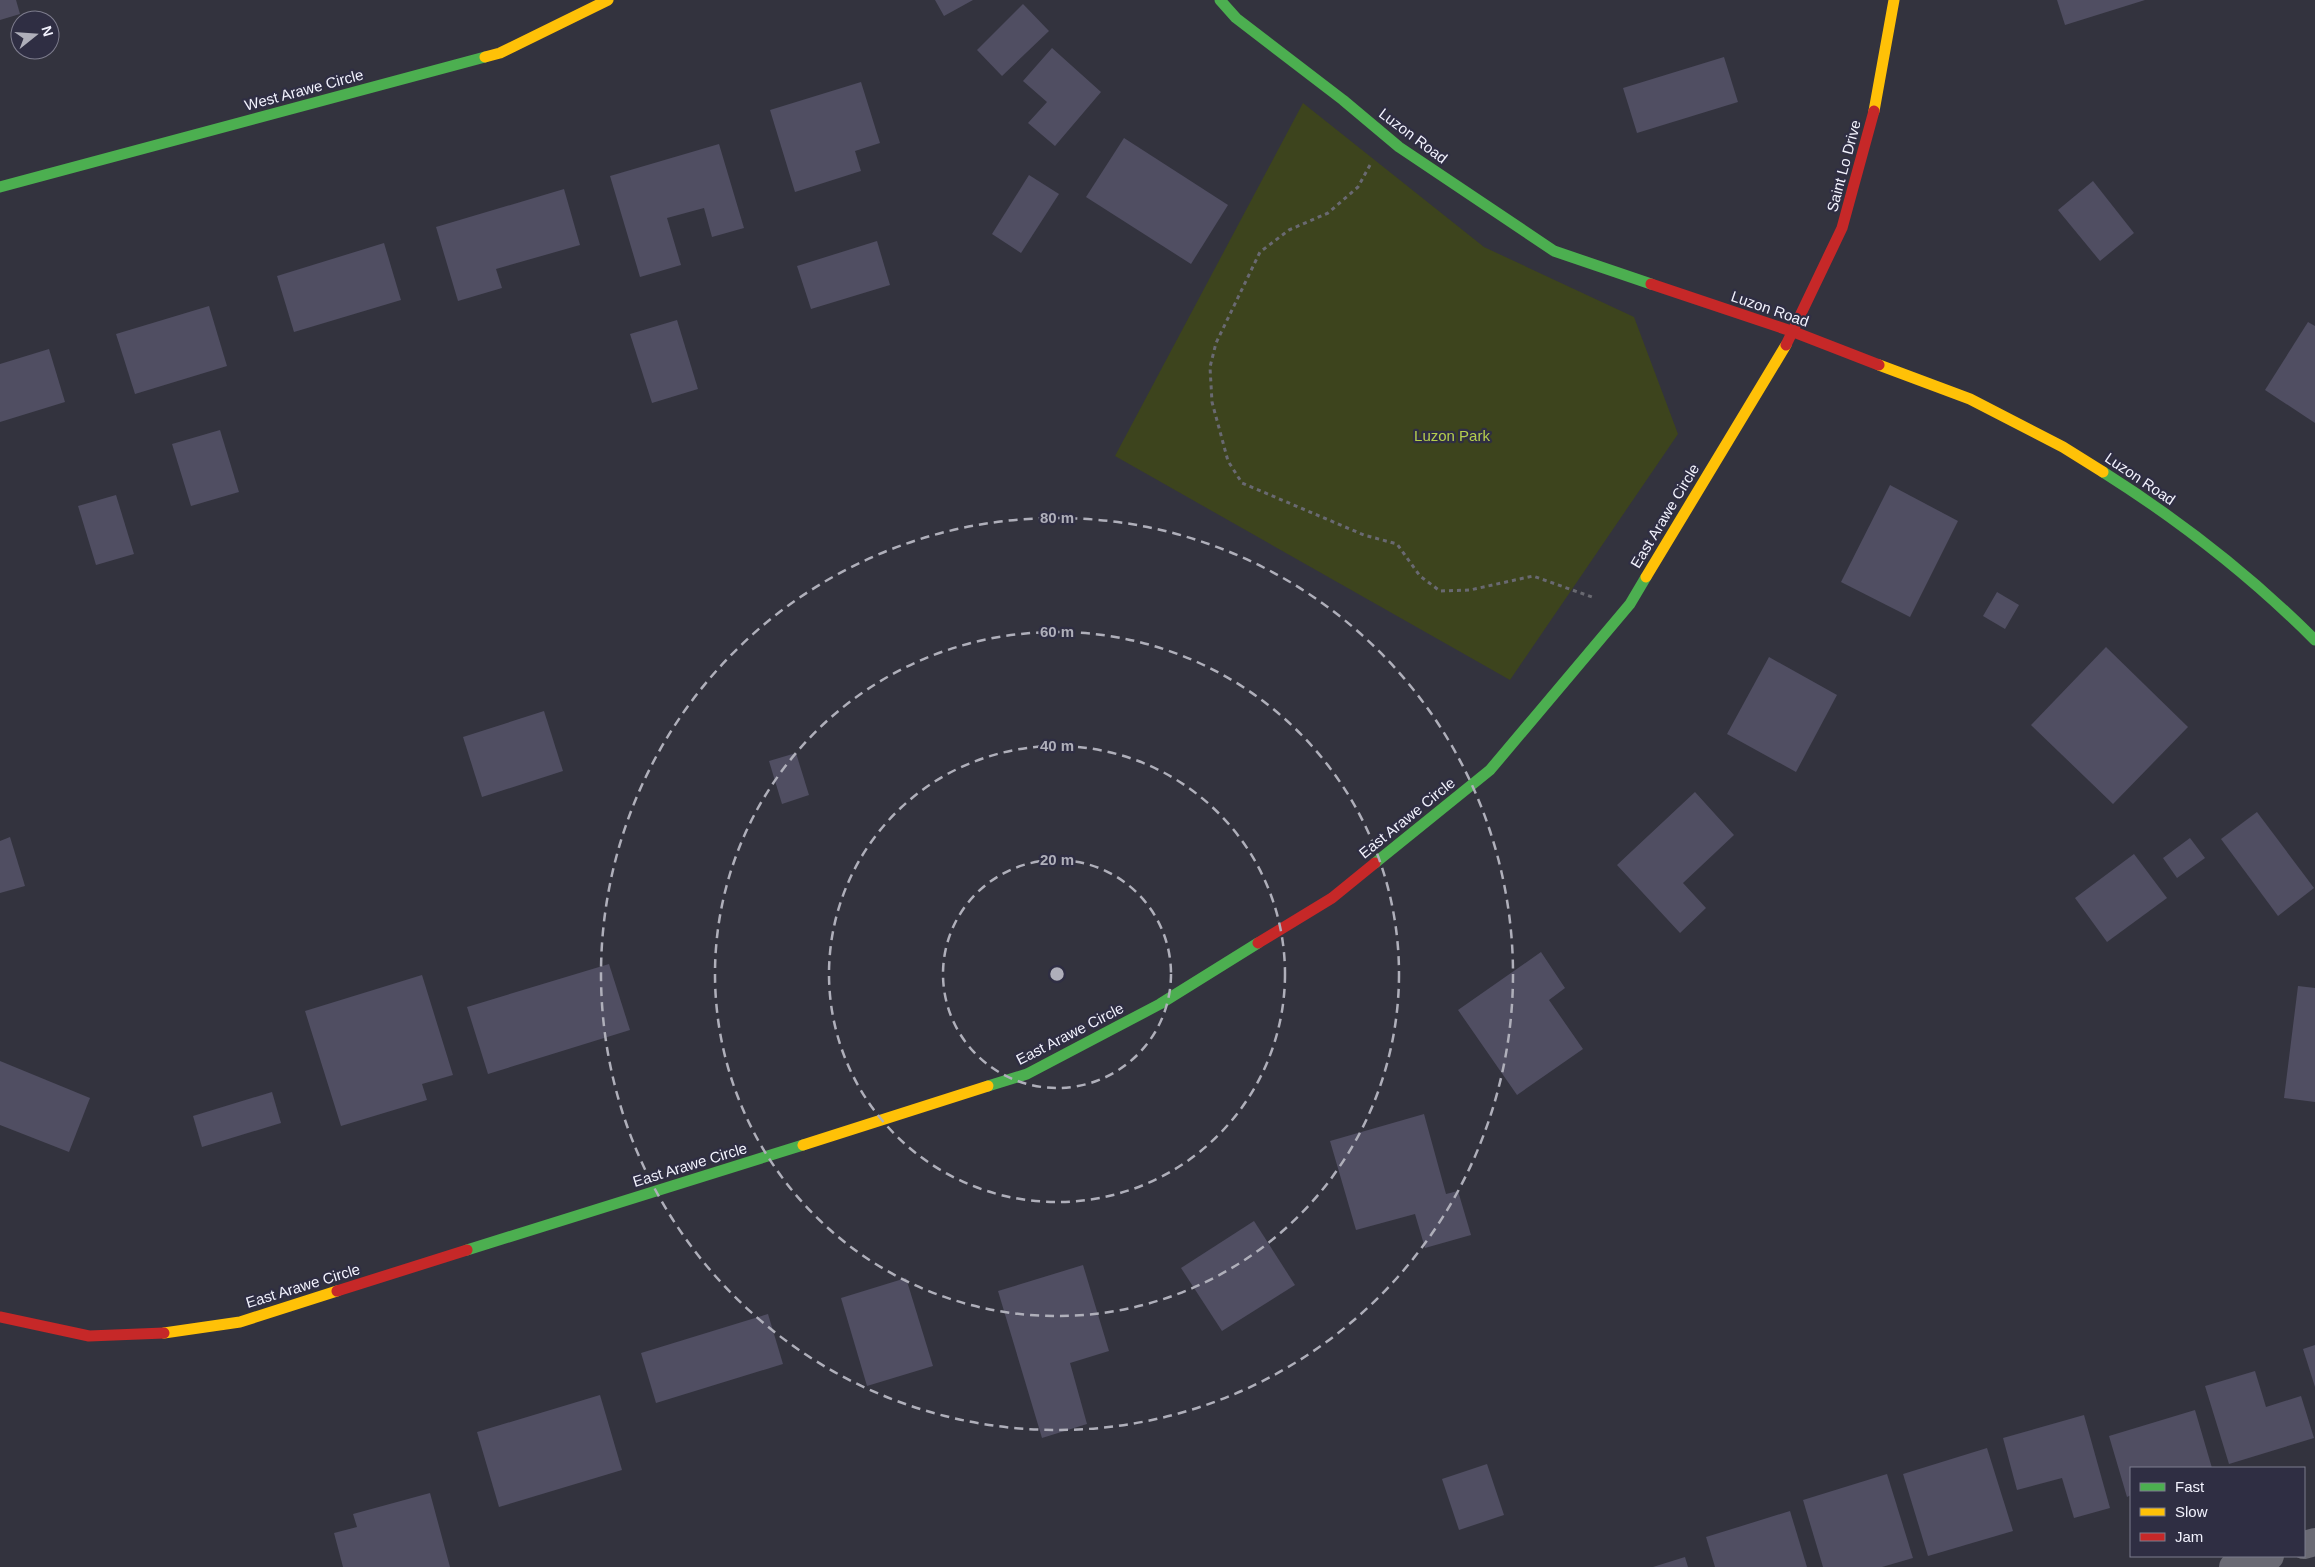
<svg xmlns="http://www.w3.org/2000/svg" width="2315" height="1567" font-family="Arial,sans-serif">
	<rect width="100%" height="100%" fill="#33333e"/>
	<polygon fill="#3d441d" points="1303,103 1484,247 1634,317 1678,434 1510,680 1115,456"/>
	<g fill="#504e62">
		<polygon points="0,0 16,0 20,14 0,20"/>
		<polygon points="935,0 973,0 944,16"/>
		<polygon points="2057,0 2145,0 2065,25"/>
		<polygon points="1023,4 1049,31 1002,76 977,50"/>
		<polygon points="1052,48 1101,92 1055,146 1028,123 1047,102 1023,81"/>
		<polygon points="1724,57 1738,102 1637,133 1623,88"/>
		<polygon points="861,82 880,143 855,151 861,171 795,192 770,110"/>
		<polygon points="1124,138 1228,205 1191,264 1086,197"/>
		<polygon points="719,144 744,228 712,237 704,208 667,218 681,265 640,277 610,176"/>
		<polygon points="1029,175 1059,194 1021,253 992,234"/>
		<polygon points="2093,181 2134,233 2100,261 2058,210"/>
		<polygon points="564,189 580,245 496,269 502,288 458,301 436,227"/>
		<polygon points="877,241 890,285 811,309 797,266"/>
		<polygon points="384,243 401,300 294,332 277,276"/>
		<polygon points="209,306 227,366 135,394 116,334"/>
		<polygon points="677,320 698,389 652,403 630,334"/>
		<polygon points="2308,322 2315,326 2315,423 2265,390"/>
		<polygon points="49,349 65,402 0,422 0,364"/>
		<polygon points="220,430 239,492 191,506 172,444"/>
		<polygon points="1890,485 1958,521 1910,617 1841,582"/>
		<polygon points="116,495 134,554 96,565 78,506"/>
		<polygon points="1997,592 2019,605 2005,629 1983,616"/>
		<polygon points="2106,647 2188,727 2113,804 2031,725"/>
		<polygon points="1769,657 1837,695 1796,772 1727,734"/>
		<polygon points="544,711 563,771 482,797 463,737"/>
		<polygon points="796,753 809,795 782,804 769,761"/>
		<polygon points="1695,792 1734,835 1683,883 1706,908 1680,933 1617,865"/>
		<polygon points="2257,812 2314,888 2278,916 2221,839"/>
		<polygon points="10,837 25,886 0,893 0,841"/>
		<polygon points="2190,838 2205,858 2177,878 2163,858"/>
		<polygon points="2134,854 2167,898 2107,942 2075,898"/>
		<polygon points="1541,952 1565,988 1549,1000 1583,1049 1517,1095 1458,1010"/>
		<polygon points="609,964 630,1030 488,1074 467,1007"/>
		<polygon points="422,975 453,1075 422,1084 427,1100 341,1126 305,1011"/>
		<polygon points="2298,986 2315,988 2315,1102 2284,1098"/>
		<polygon points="0,1061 90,1098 69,1152 0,1125"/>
		<polygon points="272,1092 281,1123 202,1147 193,1116"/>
		<polygon points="1424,1114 1446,1194 1458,1191 1471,1235 1425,1248 1415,1214 1356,1230 1330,1141"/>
		<polygon points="1254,1221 1295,1285 1222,1331 1181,1268"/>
		<polygon points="1083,1265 1109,1351 1070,1363 1087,1424 1042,1438 998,1291"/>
		<polygon points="906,1278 933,1366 867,1386 841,1298"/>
		<polygon points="768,1314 783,1364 656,1403 641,1353"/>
		<polygon points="2315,1345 2315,1387 2303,1349"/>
		<polygon points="2255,1371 2266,1407 2301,1396 2314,1438 2229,1464 2205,1386"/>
		<polygon points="600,1395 622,1470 499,1507 477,1432"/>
		<polygon points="2195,1410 2212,1468 2131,1468 2131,1495 2127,1497 2109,1436"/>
		<polygon points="2084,1415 2110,1508 2074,1518 2062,1478 2017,1490 2003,1438"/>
		<polygon points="1987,1448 2013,1531 1928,1556 1903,1474"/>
		<polygon points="1487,1464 1504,1515 1459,1530 1442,1479"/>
		<polygon points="1887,1474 1913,1558 1882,1567 1823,1567 1803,1500"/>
		<polygon points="430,1493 450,1567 343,1567 334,1533 357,1527 353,1514"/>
		<polygon points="1790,1511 1807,1567 1715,1567 1706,1537"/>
		<polygon points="1685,1557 1688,1567 1653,1567"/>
	</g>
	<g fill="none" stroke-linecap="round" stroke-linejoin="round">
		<polyline stroke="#696971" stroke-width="3" stroke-dasharray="4 4" stroke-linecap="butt" points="1370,165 1358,187 1328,213 1289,230 1260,252 1216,343 1210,367 1212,402 1228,461 1242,483 1364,535 1397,544 1420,576 1440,591 1470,590 1533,576 1592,597"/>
		<g stroke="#6a6a74" stroke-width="28">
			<polyline points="2304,1545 2315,1542"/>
			<polyline points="2233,1567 2270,1556"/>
		</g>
		<g stroke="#4caf50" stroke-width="11">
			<polyline points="1220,0 1236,18 1343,100 1399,147 1554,251 1651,284"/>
			<polyline points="0,187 485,57"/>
			<path d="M2103,472C2179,520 2252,577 2315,640"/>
			<polyline points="1375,863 1490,770 1630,604 1646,577"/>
			<polyline points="988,1086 1027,1074 1160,1004 1258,943"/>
			<polyline points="467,1250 803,1145"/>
		</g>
		<g stroke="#ffc107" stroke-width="11">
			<polyline points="485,57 500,53 608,0"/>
			<polyline points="1874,111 1894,0"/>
			<polyline points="1879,365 1970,399 2063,447 2103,472"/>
			<polyline points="1646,577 1786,345"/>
			<polyline points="803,1145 988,1086"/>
			<polyline points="164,1333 240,1322 337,1291"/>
		</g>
		<g stroke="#c62828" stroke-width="11">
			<polyline points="1651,284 1794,332 1879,365"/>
			<polyline points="1786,345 1842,228 1874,111"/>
			<polyline points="1258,943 1332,898 1375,863"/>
			<polyline points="337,1291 467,1250"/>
			<polyline points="0,1317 89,1336 164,1333"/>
		</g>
	</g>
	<g fill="none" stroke="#afafba" stroke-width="2.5" stroke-dasharray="9 6">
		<circle cx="1057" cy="974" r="114"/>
		<circle cx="1057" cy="974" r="228"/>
		<circle cx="1057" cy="974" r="342"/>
		<circle cx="1057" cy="974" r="456"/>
	</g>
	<g text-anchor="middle" stroke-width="4.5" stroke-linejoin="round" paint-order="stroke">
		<g font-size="15" fill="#f2f2fd" stroke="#2f2e43">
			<text transform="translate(304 90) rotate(-15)" y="5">West Arawe Circle</text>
			<text transform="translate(1413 136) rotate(37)" y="5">Luzon Road</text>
			<text transform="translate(1844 166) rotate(-75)" y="5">Saint Lo Drive</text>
			<text transform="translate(1770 309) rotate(19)" y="5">Luzon Road</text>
			<text transform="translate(2140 479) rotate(34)" y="5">Luzon Road</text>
			<text transform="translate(1665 516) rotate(-59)" y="5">East Arawe Circle</text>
			<text transform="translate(1407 818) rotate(-39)" y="5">East Arawe Circle</text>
			<text transform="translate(1070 1034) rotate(-27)" y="5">East Arawe Circle</text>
			<text transform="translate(690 1165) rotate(-17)" y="5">East Arawe Circle</text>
			<text transform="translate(303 1286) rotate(-17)" y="5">East Arawe Circle</text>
		</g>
		<g font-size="15" fill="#b5ce4d" stroke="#2f2e43">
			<text x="1452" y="441">Luzon Park</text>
		</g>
	</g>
	<circle cx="1057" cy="974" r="8" fill="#afafba" stroke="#2f2e43" stroke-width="2.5"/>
	<g font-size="15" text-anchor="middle" font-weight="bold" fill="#afafba" stroke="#2f2e43" stroke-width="4.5" stroke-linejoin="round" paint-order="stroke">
		<text x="1057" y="523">80 m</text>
		<text x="1057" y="637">60 m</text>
		<text x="1057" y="751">40 m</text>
		<text x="1057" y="865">20 m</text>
	</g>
	<rect x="2130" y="1467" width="175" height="90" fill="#2f2e43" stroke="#7d7c8d"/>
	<rect x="2140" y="1483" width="25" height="8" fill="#4caf50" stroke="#7d7c8d"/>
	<text x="2175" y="1492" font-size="15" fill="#f2f2fd">Fast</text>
	<rect x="2140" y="1508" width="25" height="8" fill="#ffc107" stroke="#7d7c8d"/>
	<text x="2175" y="1517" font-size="15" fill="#f2f2fd">Slow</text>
	<rect x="2140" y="1533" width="25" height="8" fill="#c62828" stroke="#7d7c8d"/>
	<text x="2175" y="1542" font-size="15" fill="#f2f2fd">Jam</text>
	<g transform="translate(35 35) rotate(73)"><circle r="24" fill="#2f2e43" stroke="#7d7c8d"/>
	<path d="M0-4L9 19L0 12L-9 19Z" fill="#afafba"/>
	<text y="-8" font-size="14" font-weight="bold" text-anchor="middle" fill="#f2f2fd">N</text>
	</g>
</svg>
